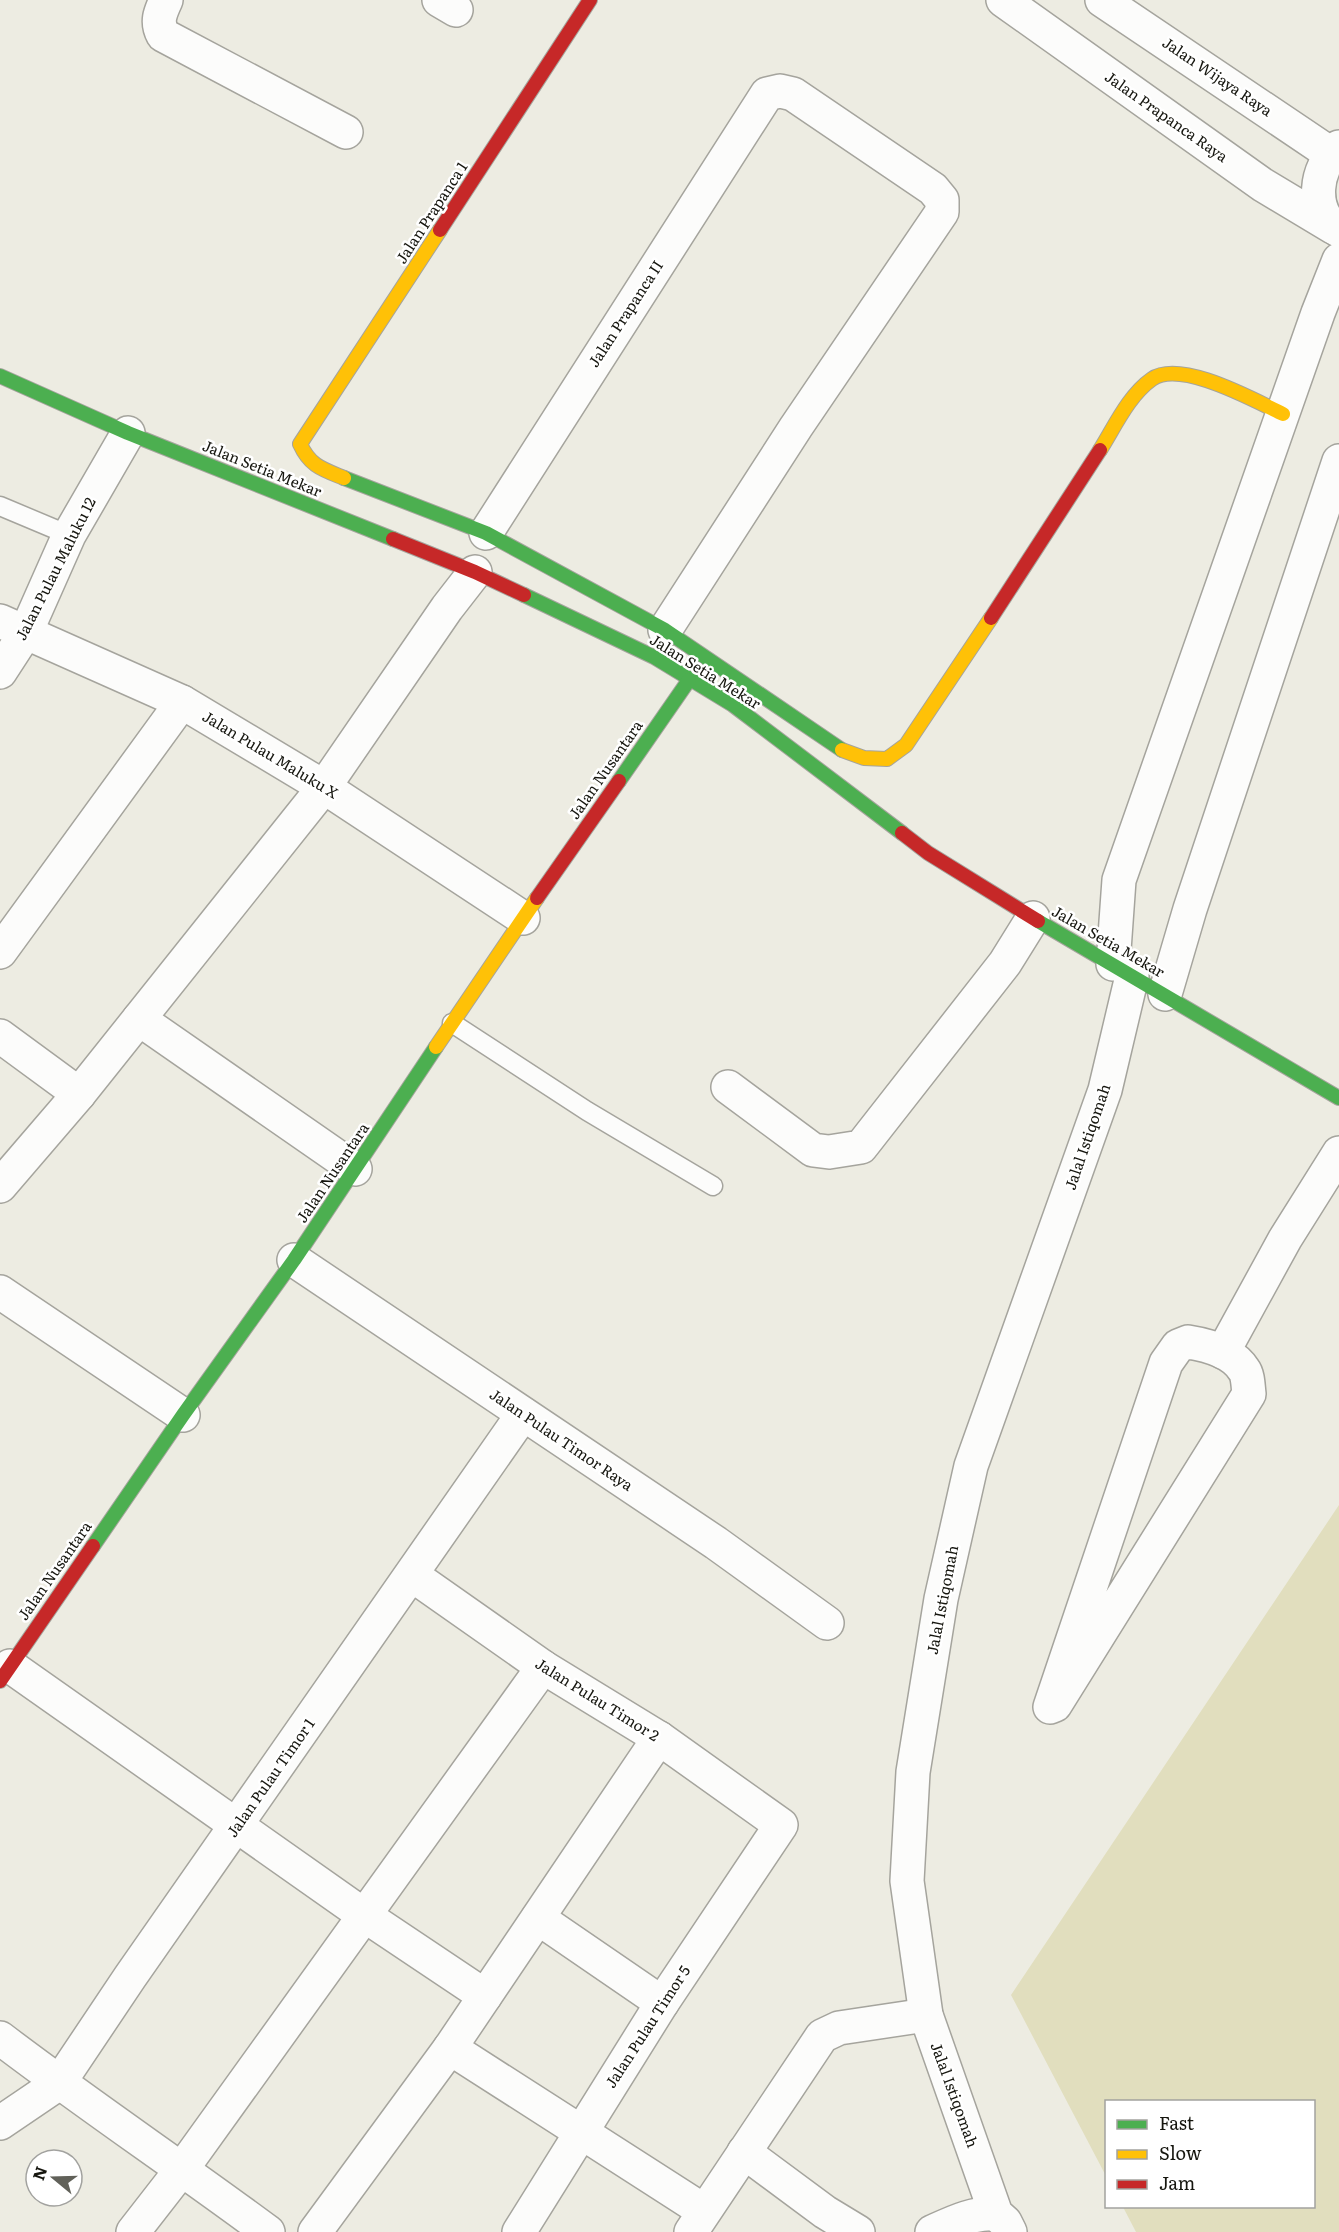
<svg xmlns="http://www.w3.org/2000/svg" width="1339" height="2232" font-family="Literata,serif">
	<rect width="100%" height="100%" fill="#edece2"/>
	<polygon fill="#e1debe" points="1339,1505 1339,2232 1136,2232 1123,2207 1314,2206 1314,2102 1106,2102 1106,2176 1011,1995"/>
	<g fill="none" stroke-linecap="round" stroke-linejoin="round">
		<g stroke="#a5a49d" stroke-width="21">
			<g id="lane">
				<polyline points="0,506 69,535"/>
				<polyline points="452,1023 587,1111 713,1186"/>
			</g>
		</g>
		<g stroke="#a5a49d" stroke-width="36">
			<g id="street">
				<path d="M166,0C160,13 156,22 163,35L346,132"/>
				<polyline points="439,0 456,10"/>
				<polyline points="1003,0 1263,185 1333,227"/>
				<polyline points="1102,0 1331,154"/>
				<path d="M1338,230C1309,211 1315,167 1339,147"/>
				<polyline points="486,533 767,94 780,91 793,94 933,189 942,200 942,212 796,427 665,630"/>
				<polyline points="0,621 182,702 324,787 523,918"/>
				<polyline points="0,672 26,632 69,535 128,433"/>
				<polyline points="0,952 182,702"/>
				<polyline points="1113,964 1119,880 1318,313 1339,260"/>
				<polyline points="1165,994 1190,909 1339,461"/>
				<polyline points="139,1019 355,1169"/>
				<polyline points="0,1036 79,1094"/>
				<polyline points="728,1087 813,1150 829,1152 861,1147 1005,963 1033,918"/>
				<polyline points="0,1186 79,1094 324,787 447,608 475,572"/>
				<polyline points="294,1260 716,1543 827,1623"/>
				<polyline points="0,1292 183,1415"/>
				<path d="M1188,1342C1207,1345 1233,1352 1244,1370C1248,1375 1248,1386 1249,1394L1055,1705L1050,1707L1166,1363L1178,1346Z"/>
				<polyline points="1223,1352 1285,1239 1339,1153"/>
				<polyline points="412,1575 543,1667 659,1738 781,1825 662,2003 519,2232"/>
				<polyline points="10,1666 358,1911 485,1996"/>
				<polyline points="538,1918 662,2003"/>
				<path d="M0,2038C88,2105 179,2166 268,2232"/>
				<polyline points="450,2048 704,2211"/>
				<polyline points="0,2123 59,2083 130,1977 523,1414"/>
				<polyline points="744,2152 825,2212 858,2232"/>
				<polyline points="133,2232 182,2169 543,1667"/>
				<polyline points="315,2232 450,2048 659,1738"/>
				<polyline points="691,2232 822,2036 839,2028 926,2015"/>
				<path d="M932,2232C952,2223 974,2212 996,2214"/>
				<polyline points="1010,2232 1005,2222 996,2214 926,2015 907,1881 913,1772 941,1599 971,1466 1105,1090 1132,976"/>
			</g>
		</g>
		<g stroke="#a5a49d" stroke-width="16">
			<g id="fast">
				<polyline points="0,376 128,433 393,539"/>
				<polyline points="344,478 486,533 665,630 842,750"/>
				<polyline points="524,595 654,657 733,705 902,833"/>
				<polyline points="619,781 689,680"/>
				<polyline points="1038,921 1339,1098"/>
				<polyline points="93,1546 183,1415 294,1260 436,1047"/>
			</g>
		</g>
		<g stroke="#a5a49d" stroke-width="16">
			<g id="slow">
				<path d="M1100,450C1115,426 1129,395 1152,379C1181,359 1255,401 1283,414"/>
				<path d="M344,478C322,469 310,466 300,444L440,230"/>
				<polyline points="842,750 864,758 887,759 906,745 991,618"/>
				<polyline points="436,1047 537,898"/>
			</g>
		</g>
		<g stroke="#a5a49d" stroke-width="16">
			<g id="jam">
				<polyline points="440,230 590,0"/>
				<polyline points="393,539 475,572 524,595"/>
				<polyline points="991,618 1100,450"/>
				<polyline points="902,833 928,853 1038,921"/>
				<polyline points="537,898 619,781"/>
				<polyline points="0,1681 93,1546"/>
			</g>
		</g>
		<use href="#lane" stroke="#fcfcfb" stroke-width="18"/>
		<use href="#street" stroke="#fcfcfb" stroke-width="33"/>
		<use href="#fast" stroke="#4caf50" stroke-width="14"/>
		<use href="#slow" stroke="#ffc107" stroke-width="14"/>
		<use href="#jam" stroke="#c62828" stroke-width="14"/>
	</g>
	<g text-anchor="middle" stroke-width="5" stroke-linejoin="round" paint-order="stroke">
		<g font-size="15" fill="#16160f" stroke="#fff">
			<text transform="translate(1217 77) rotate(34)" y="5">Jalan Wijaya Raya</text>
			<text transform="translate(1166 117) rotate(35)" y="5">Jalan Prapanca Raya</text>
			<text transform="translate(432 213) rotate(-57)" y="5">Jalan Prapanca 1</text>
			<text transform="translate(626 314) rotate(-57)" y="5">Jalan Prapanca II</text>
			<text transform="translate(262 469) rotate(22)" y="5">Jalan Setia Mekar</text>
			<text transform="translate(56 569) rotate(-63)" y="5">Jalan Pulau Maluku 12</text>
			<text transform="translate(705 672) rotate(32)" y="5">Jalan Setia Mekar</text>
			<text transform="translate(270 755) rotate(31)" y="5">Jalan Pulau Maluku X</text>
			<text transform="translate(606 770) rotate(-55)" y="5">Jalan Nusantara</text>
			<text transform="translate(1108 942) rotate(30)" y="5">Jalan Setia Mekar</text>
			<text transform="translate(1088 1137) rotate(-71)" y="5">Jalal Istiqomah</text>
			<text transform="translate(333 1173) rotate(-56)" y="5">Jalan Nusantara</text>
			<text transform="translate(561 1440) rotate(34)" y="5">Jalan Pulau Timor Raya</text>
			<text transform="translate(55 1571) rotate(-55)" y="5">Jalan Nusantara</text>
			<text transform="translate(943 1600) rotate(-79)" y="5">Jalal Istiqomah</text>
			<text transform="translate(597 1700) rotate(32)" y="5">Jalan Pulau Timor 2</text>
			<text transform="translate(271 1778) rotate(-55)" y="5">Jalan Pulau Timor 1</text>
			<text transform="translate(648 2027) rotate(-57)" y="5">Jalan Pulau Timor 5</text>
			<text transform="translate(954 2095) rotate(70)" y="5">Jalal Istiqomah</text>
		</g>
	</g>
	<rect x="1105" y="2100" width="210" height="108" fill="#ffffff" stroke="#a2a29f" stroke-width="1.5"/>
	<rect x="1117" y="2120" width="30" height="9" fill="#4caf50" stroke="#a2a29f" stroke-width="1.5"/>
	<text x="1159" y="2130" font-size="18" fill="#16160f">Fast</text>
	<rect x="1117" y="2150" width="30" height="9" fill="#ffc107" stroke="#a2a29f" stroke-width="1.5"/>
	<text x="1159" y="2160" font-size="18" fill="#16160f">Slow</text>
	<rect x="1117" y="2180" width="30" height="9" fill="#c62828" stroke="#a2a29f" stroke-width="1.5"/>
	<text x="1159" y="2190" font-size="18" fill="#16160f">Jam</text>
	<g transform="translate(54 2178) rotate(289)"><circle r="28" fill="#ffffff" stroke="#a2a29f" stroke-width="1.5"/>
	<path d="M0-4.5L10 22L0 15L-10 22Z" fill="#616159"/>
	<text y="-9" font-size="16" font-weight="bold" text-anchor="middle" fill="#16160f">N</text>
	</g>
</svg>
